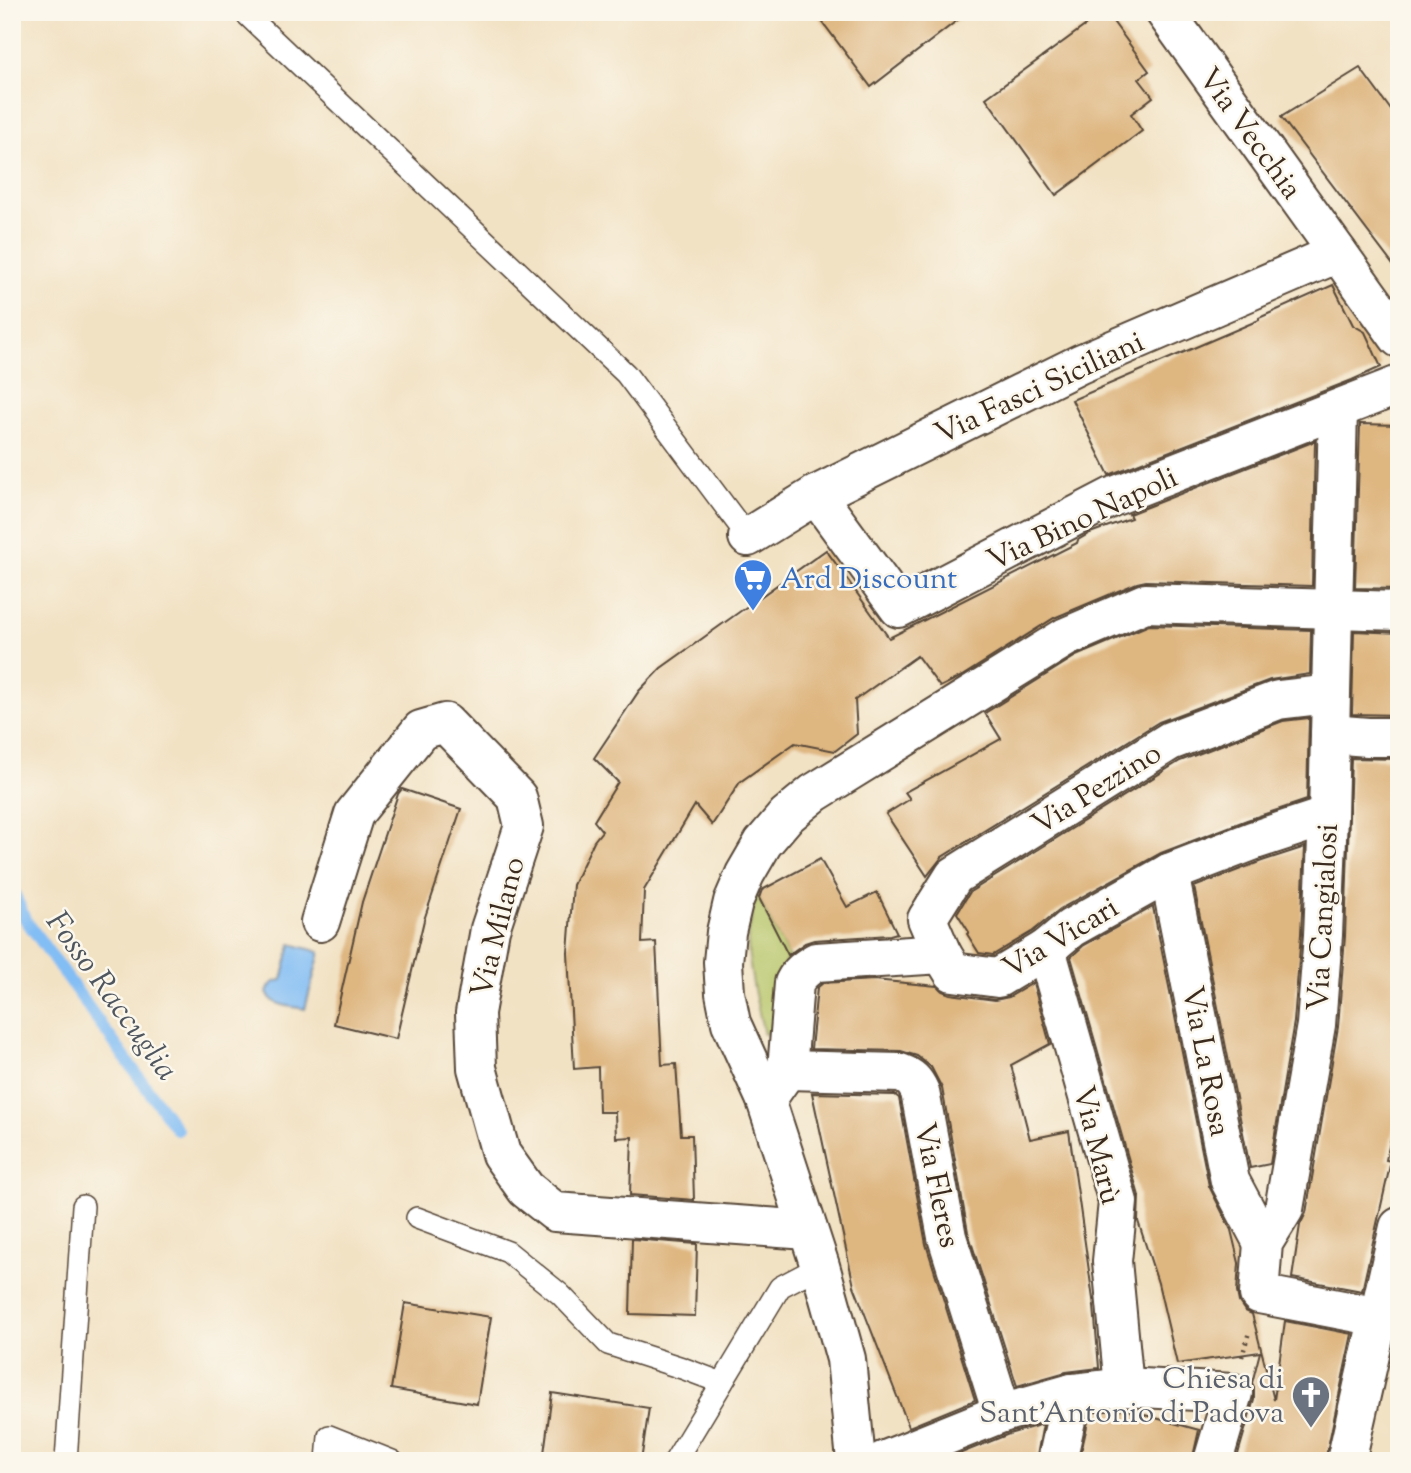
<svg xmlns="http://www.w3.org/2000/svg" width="1411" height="1473" font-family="'Sorts Mill Goudy',serif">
	<rect width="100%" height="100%" fill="#fbf7ec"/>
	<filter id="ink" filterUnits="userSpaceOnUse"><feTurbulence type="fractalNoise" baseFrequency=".0143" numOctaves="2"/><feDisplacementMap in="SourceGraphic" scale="14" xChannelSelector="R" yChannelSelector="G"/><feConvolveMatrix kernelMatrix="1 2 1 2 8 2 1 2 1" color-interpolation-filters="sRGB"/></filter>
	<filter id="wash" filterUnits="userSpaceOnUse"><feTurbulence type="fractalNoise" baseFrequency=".00686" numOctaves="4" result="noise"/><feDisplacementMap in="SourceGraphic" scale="28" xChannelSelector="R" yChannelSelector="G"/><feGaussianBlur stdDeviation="1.57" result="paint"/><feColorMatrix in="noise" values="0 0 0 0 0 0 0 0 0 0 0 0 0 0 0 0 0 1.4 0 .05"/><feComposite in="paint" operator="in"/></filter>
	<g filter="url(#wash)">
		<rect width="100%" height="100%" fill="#f2e2c4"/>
		<path fill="#b7c567" stroke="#797842" stroke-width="2" d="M756,893L789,957L780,971L772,1033L764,1034C757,1004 749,973 748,942C748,926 755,909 756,893Z"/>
		<path fill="#82bdf4" stroke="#5e7489" stroke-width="2" d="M291,944L320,952L305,1009C291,1006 274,1007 267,993C270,984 273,982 282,980Z"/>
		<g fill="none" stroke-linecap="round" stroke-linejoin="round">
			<polyline stroke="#82bdf4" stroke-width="12" points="12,888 25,919 177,1130"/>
		</g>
		<g id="blocks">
			<g fill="#deb680">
				<polygon points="815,12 968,12 871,87"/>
				<polygon points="1104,12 1106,12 1149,71 1139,79 1153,97 1131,114 1142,131 1056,195 986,98"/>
				<polygon points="1360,68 1399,121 1399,273 1281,117"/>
				<polygon points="1333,285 1353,325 1365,332 1381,367 1352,380 1109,475 1072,400 1259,320 1259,318"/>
				<polygon points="1360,424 1399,425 1399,589 1355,588"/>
				<polygon points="1315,441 1312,586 1146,581 1137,583 1054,618 962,676 940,687 917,656 855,700 857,734 835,751 795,743 740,782 712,825 695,805 644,890 642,943 656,942 662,1065 676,1064 681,1135 692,1135 694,1200 630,1195 632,1137 616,1138 615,1112 599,1112 598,1067 574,1069 568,953 573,885 594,841 602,831 594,821 618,782 594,758 639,691 661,668 826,550 889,638 1077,543 1078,540 1090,533 1131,518 1129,514"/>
				<polygon points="1149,625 1311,630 1310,674 1270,680 1159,722 942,857 927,876 886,814 910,799 905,792 1001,739 985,713 1076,656"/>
				<polygon points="1354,631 1399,633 1399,715 1352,714"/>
				<polygon points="1309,718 1307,800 1247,820 1161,853 1060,909 1033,931 993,955 979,953 967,934 969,932 957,913 970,892 1180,761 1283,721"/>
				<polygon points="1351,758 1399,759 1399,1103 1386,1160 1391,1161 1362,1291 1292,1278 1300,1225 1306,1213 1338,1027 1345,936"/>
				<polygon points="402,789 461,809 424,920 396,1039 334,1024 362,902 398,794"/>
				<polygon points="1305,847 1301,934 1294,1022 1270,1164 1250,1168 1194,887 1262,861"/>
				<polygon points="820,859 847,907 877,892 897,933 890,935 814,940 805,943 788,955 759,898 762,890"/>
				<polygon points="1153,907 1209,1186 1231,1230 1239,1263 1237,1292 1239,1302 1245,1311 1252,1314 1274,1400 1285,1321 1352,1334 1325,1461 1236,1461 1254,1399 1254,1387 1252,1383 1260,1352 1177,1364 1158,1283 1138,1221 1139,1196 1071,957 1083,946"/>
				<polygon points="874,980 937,986 942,991 950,994 995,1000 1009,997 1033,983 1050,1044 1011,1065 1030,1139 1069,1131 1094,1306 1099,1368 1066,1372 1017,1386 968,1232 942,1088 931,1067 917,1056 901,1051 811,1049 817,988 823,983"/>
				<polygon points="812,1093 895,1095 899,1098 926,1244 975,1400 909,1427 854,1286"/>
				<polygon points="632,1239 697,1244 695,1316 630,1314"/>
				<polygon points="405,1303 491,1317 477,1404 391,1389"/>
				<polygon points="552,1393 649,1408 641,1461 543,1461"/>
				<polygon points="1123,1409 1199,1430 1192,1461 1079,1461 1090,1413"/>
				<polygon points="1043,1424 1036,1461 948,1461 949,1458 1009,1434"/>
			</g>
		</g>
	</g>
	<g filter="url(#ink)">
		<use href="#blocks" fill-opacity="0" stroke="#564637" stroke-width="2"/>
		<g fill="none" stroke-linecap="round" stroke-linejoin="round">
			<g stroke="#564637" stroke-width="24">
				<g id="service">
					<polyline points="244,12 626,374 748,537"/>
					<polyline points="417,1218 508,1252 560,1294 608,1344 682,1368 722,1383"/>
					<polyline points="66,1461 83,1206"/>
					<polyline points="327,1461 329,1436 392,1461"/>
					<polyline points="675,1461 780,1287 820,1266"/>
				</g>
			</g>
			<g stroke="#564637" stroke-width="42">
				<g id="minor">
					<polyline points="1338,410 1328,816 1323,935 1316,1025 1284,1209 1263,1243 1259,1294 1379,1317"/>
					<polyline points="816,495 899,608 1112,497 1399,385"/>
					<polyline points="748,537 816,495 1080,364 1338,253"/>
					<polyline points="1330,734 1368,737 1399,737"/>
					<polyline points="1169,873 1230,1181 1263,1243"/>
					<polyline points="320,922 354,814 421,730 445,723 517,797 524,826 490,929 475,1013 477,1068 501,1154 526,1189 555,1212 808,1230"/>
					<polyline points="1046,949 1118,1202 1112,1261 1124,1387"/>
					<polyline points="942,954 927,919 954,876 1170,741 1278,700 1330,694"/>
					<path d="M787,1070L900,1073C911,1077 915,1081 920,1092L947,1237L1002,1413"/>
					<path d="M766,1100L787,1070L794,983C799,973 806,968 816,962L942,954L953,972L998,978L1046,949L1071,928L1169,873L1255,840L1328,816"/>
					<polyline points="856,1461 846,1359 820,1266 766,1100 731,1023 725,993 723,962 726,932 733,902 745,874 763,843 786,816 814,793 1066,637 1145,603 1399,611"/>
					<polyline points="883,1461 1002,1413 1072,1393 1124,1387 1233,1393 1213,1461"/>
					<polyline points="1057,1461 1072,1393"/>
				</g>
			</g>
			<g stroke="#564637" stroke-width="42">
				<g id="tertiary">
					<polyline points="1165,12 1399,338"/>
					<polyline points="1346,1461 1399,1227"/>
				</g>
			</g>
			<polyline stroke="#564637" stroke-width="4.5" stroke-dasharray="2 5" stroke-linecap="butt" points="1242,1357 1249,1332"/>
			<use href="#service" stroke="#fff" stroke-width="21"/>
			<use href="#minor" stroke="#fff" stroke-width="38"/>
			<use href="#tertiary" stroke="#fff" stroke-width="38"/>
		</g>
	</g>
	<defs>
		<g id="supermarket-pin" transform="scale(2.0125)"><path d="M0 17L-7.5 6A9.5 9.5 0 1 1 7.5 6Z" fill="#3f7fe0" stroke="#fbf7ec"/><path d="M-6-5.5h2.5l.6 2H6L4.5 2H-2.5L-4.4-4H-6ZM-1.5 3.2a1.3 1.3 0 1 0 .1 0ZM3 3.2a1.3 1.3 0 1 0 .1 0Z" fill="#fff"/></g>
		<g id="church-pin" transform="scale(2.0125)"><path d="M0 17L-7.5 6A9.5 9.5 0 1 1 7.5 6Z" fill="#6b7280" stroke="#fbf7ec"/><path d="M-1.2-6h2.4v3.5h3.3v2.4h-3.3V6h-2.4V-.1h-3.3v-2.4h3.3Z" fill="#fff"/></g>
	</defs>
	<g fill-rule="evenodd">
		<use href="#supermarket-pin" x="753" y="578"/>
		<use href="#church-pin" x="1311" y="1395"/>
	</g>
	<g text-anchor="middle" stroke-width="5" stroke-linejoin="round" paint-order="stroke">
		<g font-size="30" fill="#3b2a1e" stroke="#fbf7ec">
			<text transform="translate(1251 133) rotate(54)" y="10">Via Vecchia</text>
			<text transform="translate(1039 387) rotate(-25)" y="10">Via Fasci Siciliani</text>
			<text transform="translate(1082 518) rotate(-25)" y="10">Via Bino Napoli</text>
			<text transform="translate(1096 788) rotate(-32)" y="10">Via Pezzino</text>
			<text transform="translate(1322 917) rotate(-87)" y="10">Via Cangialosi</text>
			<text transform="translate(497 927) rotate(-76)" y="10">Via Milano</text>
			<text transform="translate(1060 937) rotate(-31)" y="10">Via Vicari</text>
			<text transform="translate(1207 1061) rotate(79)" y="10">Via La Rosa</text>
			<text transform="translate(1098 1145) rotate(76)" y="10">Via Marù</text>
			<text transform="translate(938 1185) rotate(78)" y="10">Via Fleres</text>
		</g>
		<g font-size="30" fill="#366cbe" stroke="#fbf7ec" text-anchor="start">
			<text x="780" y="588">Ard Discount</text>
		</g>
		<g font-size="30" fill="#5b616d" stroke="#fbf7ec" text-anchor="end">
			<text x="1284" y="1388">Chiesa di<tspan x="1284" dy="34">Sant'Antonio di Padova</tspan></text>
		</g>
		<g font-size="32" font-style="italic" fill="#50565e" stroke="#fbf7ec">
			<text transform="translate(113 995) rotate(54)" y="11">Fosso Raccuglia</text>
		</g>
	</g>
	<rect width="1411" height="1473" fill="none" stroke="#fbf7ec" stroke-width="42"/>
</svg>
